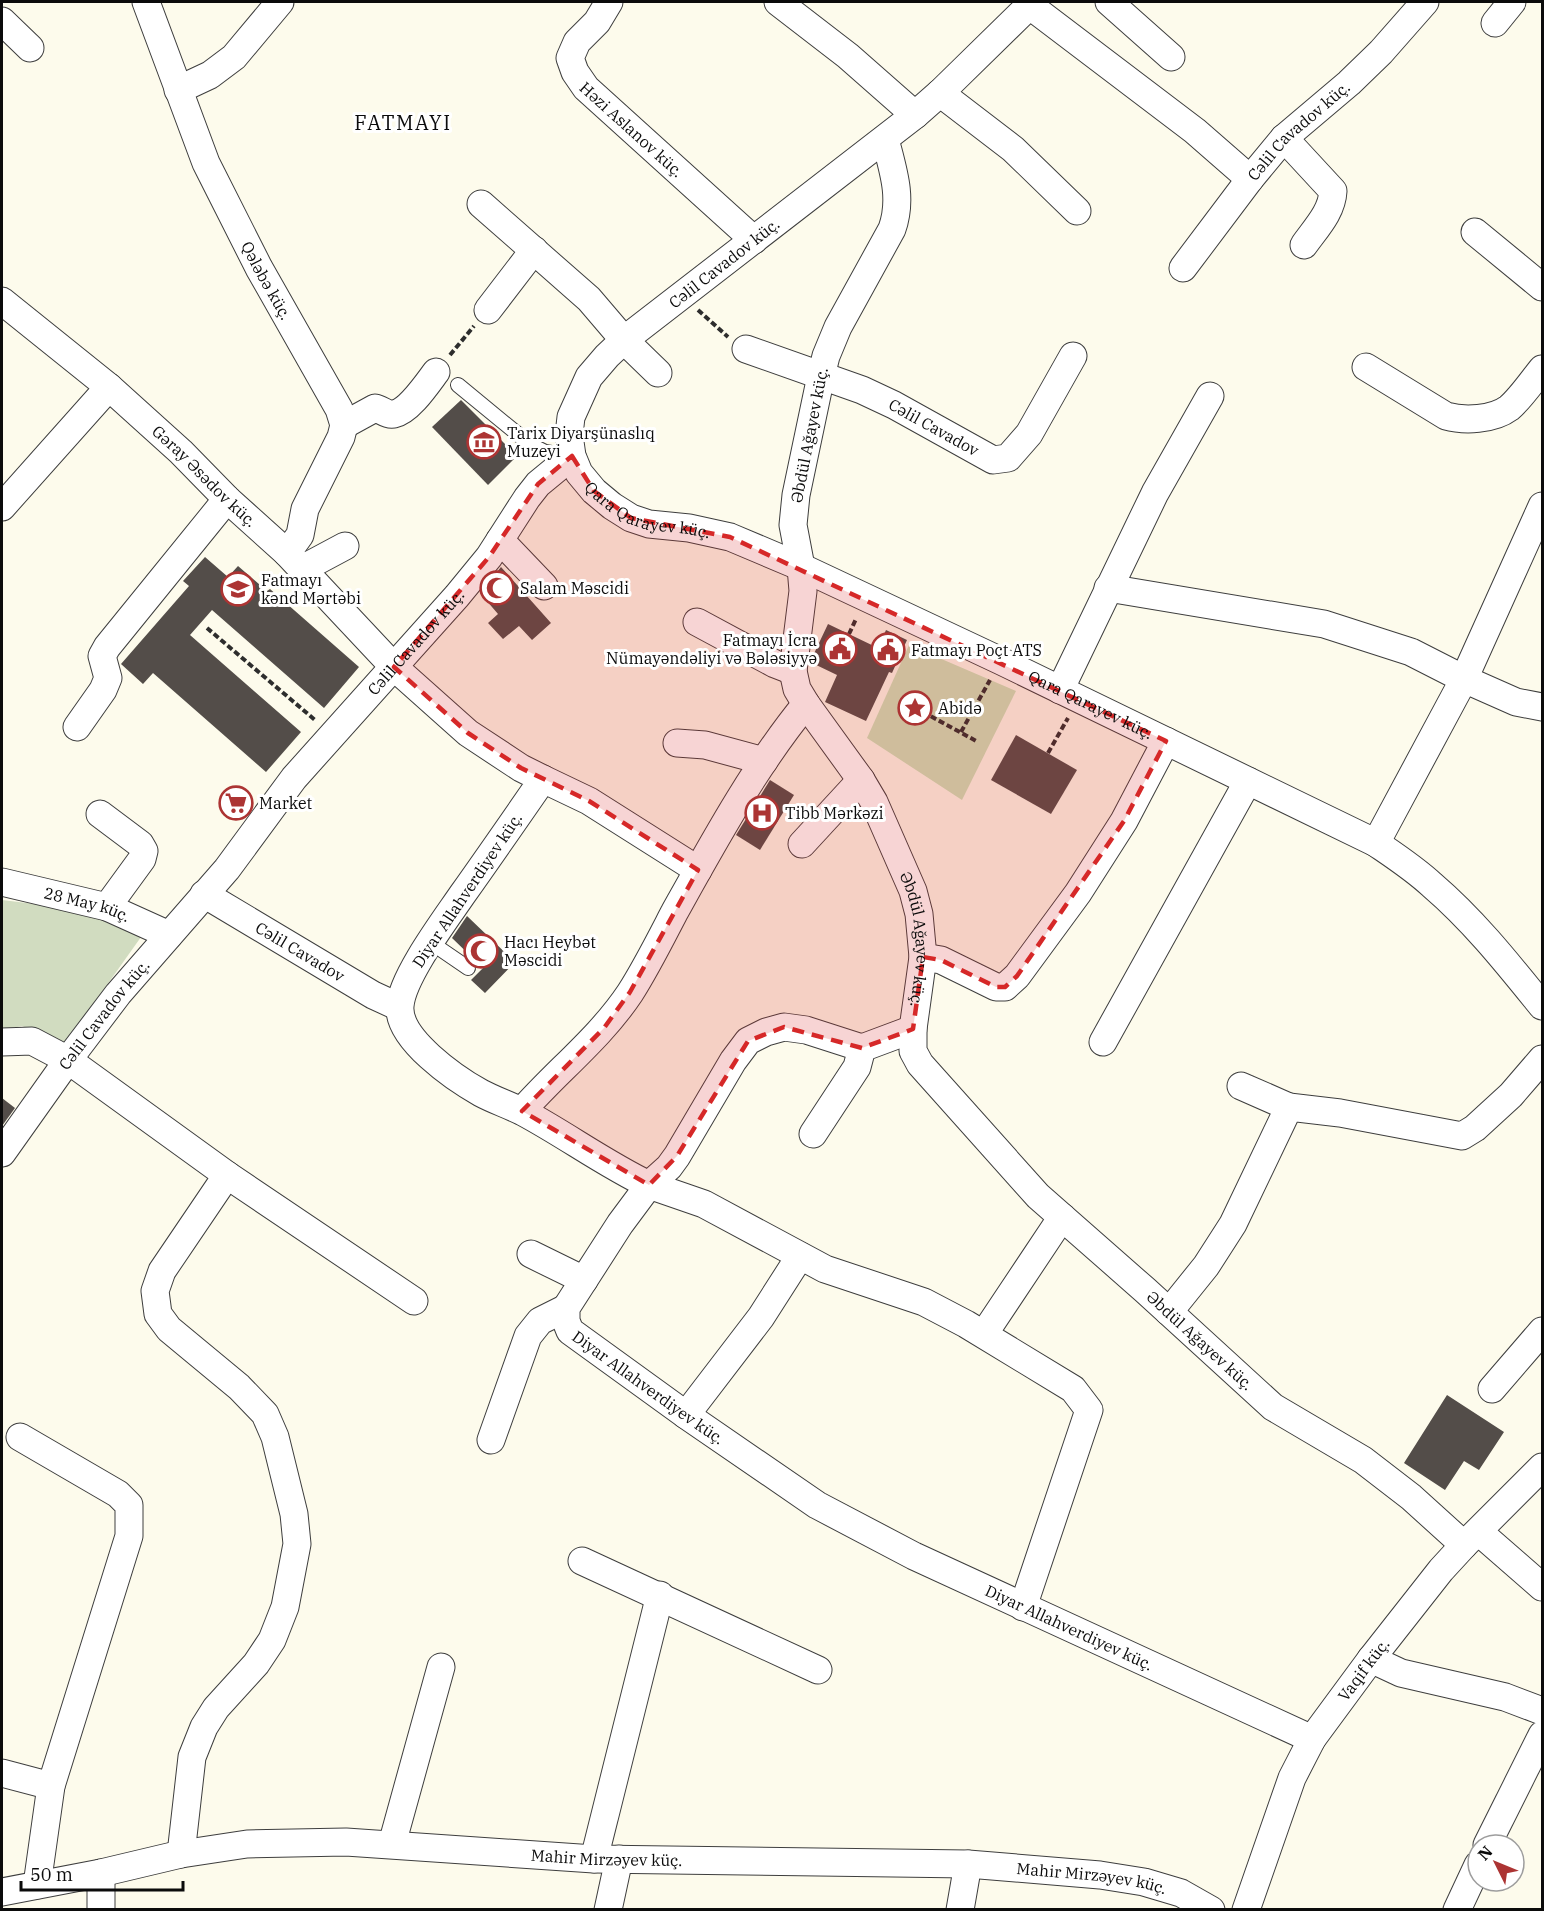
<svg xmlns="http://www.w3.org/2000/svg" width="1544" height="1911" font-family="'IBM Plex Serif',serif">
	<rect width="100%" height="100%" fill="#fdfbec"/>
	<polygon fill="#cde3ba" points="909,645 1016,691 962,800 867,738"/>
	<polygon fill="#d1dcc0" points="2,900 76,909 141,937 65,1044 22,1026 2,1030"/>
	<g fill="#534d49">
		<polygon points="461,400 517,456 488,485 432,427"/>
		<polygon points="205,557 228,577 238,566 267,591 270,589 359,667 324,708 212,610 190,635 301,732 266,772 153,673 143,684 121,664 189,586 183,581"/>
		<polygon points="501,567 551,623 532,640 519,626 503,639 488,623 498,614 480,593"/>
		<polygon points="828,624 878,648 886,630 907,640 892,673 889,672 866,721 825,702 837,675 810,662"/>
		<polygon points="1016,735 1077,770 1051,814 991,780"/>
		<polygon points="770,780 794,795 760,850 736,835"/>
		<polygon points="467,916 515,962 485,993 471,980 483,968 452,938"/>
		<polygon points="2,1098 15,1108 2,1126"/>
		<polygon points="1447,1395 1504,1432 1479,1470 1464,1461 1445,1490 1404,1463"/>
	</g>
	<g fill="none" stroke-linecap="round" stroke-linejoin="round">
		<g stroke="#3e3e3e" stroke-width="16">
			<g id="service">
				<polyline points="458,385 531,445 545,452 570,456"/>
				<polyline points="430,942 468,968"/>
			</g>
		</g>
		<g stroke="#3e3e3e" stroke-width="29">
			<g id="minor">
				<path id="s1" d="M146,2L206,163L259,268L339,409L344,425L341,437L305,509L300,535L287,553"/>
				<path id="s2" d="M609,2L597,22L577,42L570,58L575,72L586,88L754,240"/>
				<polyline points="778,2 848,56 915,115"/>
				<path id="s3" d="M1033,2L940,93L915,115L624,340L607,356L589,377L571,417L569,435L572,456L579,473L594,491L612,506L631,518L649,524L689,528L730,537L801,567L1001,661L1376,843C1395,856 1415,869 1432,885C1474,921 1508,964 1542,1006"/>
				<polyline points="1109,2 1171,57"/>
				<polyline points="1029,5 1195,131 1250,179"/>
				<polyline points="2,21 30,48"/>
				<polyline points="1495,23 1512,2"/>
				<polyline points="178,90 210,75 234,57 280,2"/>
				<polyline points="940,93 1013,149 1077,211"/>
				<path d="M1284,138L1333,191C1332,212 1316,228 1304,245"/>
				<path id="s4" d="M885,139C893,170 903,198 892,229L838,327L826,356L821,376L796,495L793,525L801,567L803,591L793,671L797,689L806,704L861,780L874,802L913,891L919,914L923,957L913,1029V1051L920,1064L1038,1196L1145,1290L1273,1407L1363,1460L1411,1497L1464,1545"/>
				<polyline points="481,204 589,299 624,340 658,373"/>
				<polyline points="1475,232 1542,287"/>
				<path id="s5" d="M1183,268L1250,179L1284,138L1349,83L1381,52L1425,2"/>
				<path id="s6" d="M2,301L109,387L181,452L227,499L287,553L394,667L468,733L521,768L543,779C516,818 489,857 462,895C445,920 402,977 400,1006C397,1039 456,1079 481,1093C494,1100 509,1105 523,1112C566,1135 605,1164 649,1185L620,1224L566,1308V1321L570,1331L686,1415L817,1505L914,1556L1312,1739"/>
				<polyline points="488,310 534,250"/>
				<path id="s7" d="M746,349L862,390L894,405L993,460L1008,458L1029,434L1073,356"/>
				<path d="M1366,367L1446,416C1464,421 1493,420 1509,408C1520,399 1533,380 1542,369"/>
				<path d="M344,425L375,408C381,409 388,416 394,414C409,411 427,384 436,372"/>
				<polyline points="2,507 109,387"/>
				<polyline points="500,540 544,586"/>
				<polyline points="302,569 345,546"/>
				<polyline points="1108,588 1324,624 1411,652 1464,679 1516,702 1542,707"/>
				<polyline points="697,622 775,664 793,671"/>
				<polyline points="1060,690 1155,493 1210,396"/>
				<polyline points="77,727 103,690 108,678 102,656 107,647 227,499"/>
				<polyline points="677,743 705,745 764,761"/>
				<polyline points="543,779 589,801 698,870"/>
				<polyline points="100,814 140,844 144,851 142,859 107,907"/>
				<polyline points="1376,843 1464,679 1542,506"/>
				<polyline points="802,844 861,780"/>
				<path id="s8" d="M2,882L107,907L169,935"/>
				<path id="s9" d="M204,894L373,995L399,1007"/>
				<polyline points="923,957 941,960 996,987 1005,987 1017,976 1078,893 1124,821 1166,741"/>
				<polyline points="2,1042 32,1041 68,1060 227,1175 414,1301"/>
				<polyline points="1103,1042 1248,781"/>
				<polyline points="862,1048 806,1030 784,1027 766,1032 748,1041 733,1061 677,1156 669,1167 649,1185 704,1204 825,1269 924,1302 966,1324 1073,1389 1089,1410 1023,1607"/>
				<polyline points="1241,1086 1289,1107"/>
				<path d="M522,1111C557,1071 600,1038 630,993C646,968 660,940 674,913C713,843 755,766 806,704"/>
				<polyline points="813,1134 857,1067 862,1048 913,1029"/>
				<path id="s10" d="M2,1153L68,1060L118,994L227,869L294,778L457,596L489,557L527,498L538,484L572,456"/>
				<polyline points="531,1254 584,1280"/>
				<polyline points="1169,1312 1206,1266 1233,1224 1289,1107 1340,1113 1462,1136 1475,1128 1511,1095 1542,1059"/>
				<polyline points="984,1334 1062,1217"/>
				<polyline points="1492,1389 1542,1331"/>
				<polyline points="686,1415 761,1317 800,1256"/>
				<polyline points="20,1437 118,1494 129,1505 129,1536 51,1786 37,1885"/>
				<polyline points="491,1440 528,1336 540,1321 566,1308"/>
				<polyline points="1479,1532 1542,1587"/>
				<polyline points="582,1561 818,1670"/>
				<polyline points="1371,1659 1401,1673 1505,1697 1542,1711"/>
				<polyline points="2,1773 51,1786"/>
				<polyline points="392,1844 441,1667"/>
				<polyline points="1487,1845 1542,1735"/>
				<polyline points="181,1854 192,1757 204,1727 216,1708 256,1664 272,1640 285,1607 297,1544 294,1514 275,1437 265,1414 239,1387 169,1329 158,1314 155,1291 162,1271 227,1175"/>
				<polyline points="594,1859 660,1595"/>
				<path id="s11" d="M2,1892L101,1873L181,1854L247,1844L346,1842L594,1859L968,1864L1100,1875L1144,1882L1181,1893L1211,1910"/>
				<polyline points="101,1910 101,1873"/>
				<polyline points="608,1910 619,1859"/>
				<polyline points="960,1910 968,1864"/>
				<path id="s12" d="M1246,1910L1292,1778L1312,1739L1371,1659L1441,1570L1464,1545L1542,1467"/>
				<polyline points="1457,1910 1478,1865"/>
			</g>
		</g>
		<g stroke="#2d2d2d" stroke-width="4" stroke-dasharray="6 3" stroke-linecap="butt">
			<polyline points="698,310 728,337"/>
			<polyline points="450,355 474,326"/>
			<polyline points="207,628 315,720"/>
			<polyline points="849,634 856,619"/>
			<polyline points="923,712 978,742"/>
			<polyline points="961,732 990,680"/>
			<polyline points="1048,753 1068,718"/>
		</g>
		<use href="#service" stroke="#fff" stroke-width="14"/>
		<use href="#minor" stroke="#fff" stroke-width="27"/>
	</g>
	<path fill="#d62828" fill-opacity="0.2" stroke="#d62828" stroke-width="4.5" stroke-dasharray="12 8" stroke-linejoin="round" d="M572,456L594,491L631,518L730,537L1166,741L1124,821L1017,976L1005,987H996L941,960L923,957L913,1029L862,1048L784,1027L748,1041L677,1156L649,1185L522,1111L604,1028L630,992L698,870L589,801L521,768L468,733L394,667L489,557L538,484Z"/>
	<defs>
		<g id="museum-ring" transform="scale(1.725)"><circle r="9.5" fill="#fff" stroke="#ac3433" stroke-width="1.5"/><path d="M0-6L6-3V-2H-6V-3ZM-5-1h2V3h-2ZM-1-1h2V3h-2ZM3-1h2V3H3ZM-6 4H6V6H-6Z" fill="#ac3433"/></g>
		<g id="mosque-ring" transform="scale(1.725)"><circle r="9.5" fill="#fff" stroke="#ac3433" stroke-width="1.5"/><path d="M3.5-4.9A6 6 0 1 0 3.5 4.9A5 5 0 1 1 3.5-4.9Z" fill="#ac3433"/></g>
		<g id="school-ring" transform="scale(1.725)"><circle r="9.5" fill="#fff" stroke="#ac3433" stroke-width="1.5"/><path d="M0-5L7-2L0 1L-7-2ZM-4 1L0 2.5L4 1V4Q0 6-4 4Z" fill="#ac3433"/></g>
		<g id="civic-ring" transform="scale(1.725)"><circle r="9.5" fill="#fff" stroke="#ac3433" stroke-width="1.5"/><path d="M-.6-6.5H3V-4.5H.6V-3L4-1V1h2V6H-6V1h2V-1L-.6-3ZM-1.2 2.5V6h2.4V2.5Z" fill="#ac3433"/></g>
		<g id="sight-ring" transform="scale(1.725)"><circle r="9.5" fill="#fff" stroke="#ac3433" stroke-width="1.5"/><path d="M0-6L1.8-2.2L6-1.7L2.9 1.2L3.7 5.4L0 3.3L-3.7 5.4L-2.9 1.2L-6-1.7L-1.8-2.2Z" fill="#ac3433"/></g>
		<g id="supermarket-ring" transform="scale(1.725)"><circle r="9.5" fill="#fff" stroke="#ac3433" stroke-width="1.5"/><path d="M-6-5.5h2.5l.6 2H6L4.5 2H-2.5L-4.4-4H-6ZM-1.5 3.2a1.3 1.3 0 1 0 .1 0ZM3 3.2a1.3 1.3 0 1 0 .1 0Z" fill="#ac3433"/></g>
		<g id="hospital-ring" transform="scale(1.725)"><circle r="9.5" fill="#fff" stroke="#ac3433" stroke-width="1.5"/><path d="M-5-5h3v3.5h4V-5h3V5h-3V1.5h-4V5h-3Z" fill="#ac3433"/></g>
	</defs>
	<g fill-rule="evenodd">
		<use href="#museum-ring" x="484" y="442"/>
		<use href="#mosque-ring" x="497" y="588"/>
		<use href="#school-ring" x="238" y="589"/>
		<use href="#civic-ring" x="840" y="649"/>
		<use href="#civic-ring" x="888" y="650"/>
		<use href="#sight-ring" x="915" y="708"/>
		<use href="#supermarket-ring" x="236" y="803"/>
		<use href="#hospital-ring" x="762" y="813"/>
		<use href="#mosque-ring" x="481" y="951"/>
	</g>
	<g text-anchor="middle" stroke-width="6" stroke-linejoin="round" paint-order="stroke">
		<g font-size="16" fill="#0b0b0b" stroke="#fff">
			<text dy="6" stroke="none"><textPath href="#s2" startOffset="165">Həzi Aslanov küç.</textPath></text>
			<text dy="6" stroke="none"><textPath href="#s5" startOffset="180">Cəlil Cavadov küç.</textPath></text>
			<text transform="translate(724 263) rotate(-38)" y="6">Cəlil Cavadov küç.</text>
			<text dy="6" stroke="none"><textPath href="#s1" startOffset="304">Qələbə küç.</textPath></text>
			<text dy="6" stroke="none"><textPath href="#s7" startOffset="204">Cəlil Cavadov</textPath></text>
			<text transform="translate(809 435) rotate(-79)" y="6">Əbdül Ağayev küç.</text>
			<text dy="6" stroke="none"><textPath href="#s6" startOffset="268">Gəray Əsədov küç.</textPath></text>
			<text dy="6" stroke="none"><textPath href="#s3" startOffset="766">Qara Qarayev küç.</textPath></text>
			<text dy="6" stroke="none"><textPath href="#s10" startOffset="658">Cəlil Cavadov küç.</textPath></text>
			<text dy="6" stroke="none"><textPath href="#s3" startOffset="1252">Qara Qarayev küç.</textPath></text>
			<text transform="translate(467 890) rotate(-56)" y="6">Diyar Allahverdiyev küç.</text>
			<text dy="6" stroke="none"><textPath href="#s8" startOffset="88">28 May küç.</textPath></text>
			<text dy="6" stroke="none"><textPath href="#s4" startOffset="856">Əbdül Ağayev küç.</textPath></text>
			<text dy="6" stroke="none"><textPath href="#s9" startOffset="112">Cəlil Cavadov</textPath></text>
			<text dy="6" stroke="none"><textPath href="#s10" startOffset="172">Cəlil Cavadov küç.</textPath></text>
			<text dy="6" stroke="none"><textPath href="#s4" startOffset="1378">Əbdül Ağayev küç.</textPath></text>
			<text dy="6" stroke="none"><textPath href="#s6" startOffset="1578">Diyar Allahverdiyev küç.</textPath></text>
			<text dy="6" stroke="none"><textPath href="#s6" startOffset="2064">Diyar Allahverdiyev küç.</textPath></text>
			<text dy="6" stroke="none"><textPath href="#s12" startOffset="270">Vaqif küç.</textPath></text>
			<text dy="6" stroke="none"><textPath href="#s11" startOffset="610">Mahir Mirzəyev küç.</textPath></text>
			<text dy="6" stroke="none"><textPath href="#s11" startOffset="1096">Mahir Mirzəyev küç.</textPath></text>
		</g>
		<g font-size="16" fill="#0b0b0b" stroke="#fff" text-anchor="start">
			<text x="507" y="439">Tarix Diyarşünaslıq<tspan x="507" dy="18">Muzeyi</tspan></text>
			<text x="261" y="586">Fatmayı<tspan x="261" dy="18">kənd Mərtəbi</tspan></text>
			<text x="520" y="594">Salam Məscidi</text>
			<text x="817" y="646" text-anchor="end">Fatmayı İcra<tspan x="817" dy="18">Nümayəndəliyi və Bələsiyyə</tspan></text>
			<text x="911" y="656">Fatmayı Poçt ATS</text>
			<text x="938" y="714">Abidə</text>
			<text x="259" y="809">Market</text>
			<text x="785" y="819">Tibb Mərkəzi</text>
			<text x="504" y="948">Hacı Heybət<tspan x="504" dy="18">Məscidi</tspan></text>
		</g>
		<g font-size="20" letter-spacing="1.5" fill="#0b0b0b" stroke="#fff">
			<text x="403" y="130">FATMAYI</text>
		</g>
	</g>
	<rect width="1544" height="1911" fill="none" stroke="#0b0b0b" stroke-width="6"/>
	<g transform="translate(1496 1863) rotate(313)"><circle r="28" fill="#ffffff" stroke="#9d9d9d" stroke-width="1.5"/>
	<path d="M0-4.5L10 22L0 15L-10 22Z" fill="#ac3433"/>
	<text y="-9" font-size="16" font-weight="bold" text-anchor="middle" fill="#0b0b0b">N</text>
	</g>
	<path d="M21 1881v9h162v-9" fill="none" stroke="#0b0b0b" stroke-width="3"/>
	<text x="30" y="1881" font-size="18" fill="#0b0b0b" stroke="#ffffff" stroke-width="4.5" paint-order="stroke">50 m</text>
</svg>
